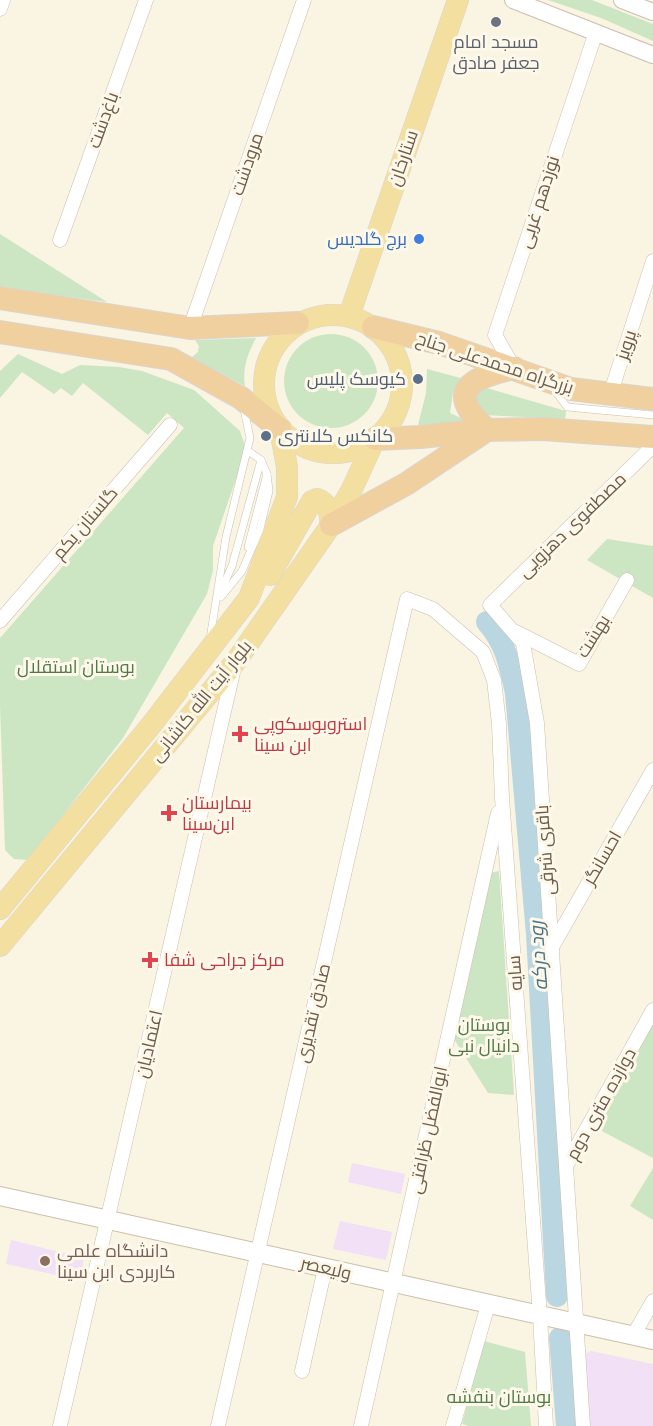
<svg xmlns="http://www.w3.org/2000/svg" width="653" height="1426" font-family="Raleway,Cairo,sans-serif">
	<rect width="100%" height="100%" fill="#faf4e3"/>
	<g fill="#f1e0f6">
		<polygon points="352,1163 405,1174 401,1194 348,1182"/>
		<polygon points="340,1221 392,1232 386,1260 333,1249"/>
		<polygon points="11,1240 84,1258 79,1280 6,1264"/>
		<polygon points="591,1351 653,1364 653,1426 588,1426 583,1355"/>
	</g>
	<g fill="#cce6c3">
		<polygon points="548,0 592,0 653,24 653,41 601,18"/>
		<polygon points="0,234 107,302 0,288"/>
		<circle cx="331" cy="381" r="47"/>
		<path d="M256,338C248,353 242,368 245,386L191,358L198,352L199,346L195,340Z"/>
		<polygon points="18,354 62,374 80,365 119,367 142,371 194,390 240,431 245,446 239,470 213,546 213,570 207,594 123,738 28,860 14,859 5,850 0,705 0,638 184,428 167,413 148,435 83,383 72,396 61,388 54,394 22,372 0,398 0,371"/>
		<polygon points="427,369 468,380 458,384 453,393 450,413 474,424 418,425 426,393"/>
		<polygon points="483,387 566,411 565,419 482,415 475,412 476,391"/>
		<polygon points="607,539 653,546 653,598 587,560"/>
		<polygon points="499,871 514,1095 488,1093 454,1039 490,873"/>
		<polygon points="653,1023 653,1158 596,1128"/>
		<polygon points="653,1168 653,1220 630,1206"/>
		<polygon points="484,1341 525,1352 531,1426 469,1426 462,1424"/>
	</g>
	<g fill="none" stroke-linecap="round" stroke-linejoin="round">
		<g stroke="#bad6e1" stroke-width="22">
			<path d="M487,622C506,643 510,666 516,693L537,934L557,1296"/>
			<polyline points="560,1338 567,1426"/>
		</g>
		<g stroke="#ccbfae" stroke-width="8">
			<g id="service">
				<polyline points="556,392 567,407 653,415"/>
				<polyline points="248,547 267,474 261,460"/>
				<polyline points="219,595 232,566 261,460 248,451"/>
				<polyline points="221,597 242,571 260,529 269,491 267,474"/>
				<polyline points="210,639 226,537 250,438 244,409"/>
			</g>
		</g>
		<g stroke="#ccbfae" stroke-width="15">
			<g id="minor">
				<polyline points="0,9 3,0"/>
				<polyline points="60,240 146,0"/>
				<polyline points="190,328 304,0"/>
				<polyline points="514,368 495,335 596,32"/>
				<polyline points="610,395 653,261"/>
				<polyline points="0,621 170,425"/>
				<polyline points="516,632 579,664 627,580"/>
				<polyline points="552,947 653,770"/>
				<polyline points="566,1166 653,1010"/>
				<polyline points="633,1336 653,1301"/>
				<polyline points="302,1371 325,1268"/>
				<polyline points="60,1426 234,668"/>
				<polyline points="218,1426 407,599 433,609 483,652 494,680 499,724 502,798 540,1316 546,1426"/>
				<polyline points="361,1426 498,813"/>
				<polyline points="453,1426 488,1305"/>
				<polyline points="583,1426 537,723 523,643 490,605 653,446"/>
			</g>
		</g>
		<g stroke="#ccbfae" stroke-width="18">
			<g id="tertiary">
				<polyline points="513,0 653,55"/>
				<polyline points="622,0 653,12"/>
			</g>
		</g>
		<g stroke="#ccbea9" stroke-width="20">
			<polyline id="secondary" points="0,1196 653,1340"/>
		</g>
		<g stroke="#dad5d0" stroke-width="22">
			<g id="primary">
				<circle cx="333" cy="384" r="69"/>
				<polyline points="349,316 458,0"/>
				<path d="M270,575L312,501L317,499C329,503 330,514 331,525"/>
				<polyline points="0,909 152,724 249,598 287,497 287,467 280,429"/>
				<polyline points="0,946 236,661 331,525 351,491 375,439"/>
			</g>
		</g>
		<g stroke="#dad5d0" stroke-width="24">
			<g id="trunk">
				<polyline points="0,298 190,328 298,323"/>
				<polyline points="373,327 439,343 571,389 653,399"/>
				<polyline points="0,332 171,359 241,398 280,429"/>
				<path d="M487,430C444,391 470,378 514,368"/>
				<polyline points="375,439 420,437 487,430 543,429 653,437"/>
				<polyline points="331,525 406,484 484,432"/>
			</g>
		</g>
		<use href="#service" stroke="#fff" stroke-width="7"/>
		<use href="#minor" stroke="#fff" stroke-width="14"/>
		<use href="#tertiary" stroke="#fff" stroke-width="16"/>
		<use href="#secondary" stroke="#fff" stroke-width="18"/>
		<use href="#primary" stroke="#f3e0a1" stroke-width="21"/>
		<use href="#trunk" stroke="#f1d0a0" stroke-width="22"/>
	</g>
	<circle fill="#6b7280" stroke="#fdf8e9" stroke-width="2" cx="496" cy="22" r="6"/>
	<circle fill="#3f7fe0" stroke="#fdf8e9" stroke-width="2" cx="419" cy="239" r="6"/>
	<g fill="#5c6f8a" stroke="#fdf8e9" stroke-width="2">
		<circle cx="418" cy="379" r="6"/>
		<circle cx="266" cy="436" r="6"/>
	</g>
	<g fill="#e0444e" stroke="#fdf8e9" stroke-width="2">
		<path d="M237 725h6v6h6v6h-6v6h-6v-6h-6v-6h6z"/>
		<path d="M166 804h6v6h6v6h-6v6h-6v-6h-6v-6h6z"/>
		<path d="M147 951h6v6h6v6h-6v6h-6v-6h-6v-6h6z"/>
	</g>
	<circle fill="#8d6e63" stroke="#fdf8e9" stroke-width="2" cx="45" cy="1261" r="6"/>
	<g text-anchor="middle" stroke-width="6" stroke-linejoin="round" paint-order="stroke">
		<g font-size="18" fill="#5b616d" stroke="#fdf8e9">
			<text x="496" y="48">مسجد امام<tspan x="496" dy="21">جعفر صادق</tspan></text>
		</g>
		<g font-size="18" fill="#6f5d4c" stroke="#fdf8e9">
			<text transform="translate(103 120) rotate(-70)" y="6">باغ‌دشت</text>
			<text transform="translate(403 158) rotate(-71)" y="6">ستارخان</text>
			<text transform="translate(247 164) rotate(-71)" y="6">مرودشت</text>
			<text transform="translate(539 202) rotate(-72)" y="6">نوزدهم غربی</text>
			<text transform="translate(626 345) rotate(-72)" y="6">پرویز</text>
			<text transform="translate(495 363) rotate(18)" y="6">بزرگراه محمدعلی جناح</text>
			<text transform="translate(85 523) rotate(-49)" y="6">گلستان یکم</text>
			<text transform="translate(572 525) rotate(-44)" y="6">مصطفوی دهزویی</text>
			<text transform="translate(593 636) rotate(-58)" y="6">بهشت</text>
			<text transform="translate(201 701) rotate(-51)" y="6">بلوار آیت الله کاشانی</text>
			<text transform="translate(545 850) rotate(-94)" y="6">باقری شرقی</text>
			<text transform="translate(602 858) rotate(-60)" y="6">احسانگر</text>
			<text transform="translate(515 973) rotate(-94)" y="6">سایه</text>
			<text transform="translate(313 1013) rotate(-77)" y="6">صادق تقدیری</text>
			<text transform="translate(149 1044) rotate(-77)" y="6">اعتمادیان</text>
			<text transform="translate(601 1104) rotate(-61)" y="6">دوازده متری دوم</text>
			<text transform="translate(428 1130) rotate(-78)" y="6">ابوالفضل ظرافتی</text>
			<text transform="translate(326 1268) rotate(13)" y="6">ولیعصر</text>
		</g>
		<g font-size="18" fill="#366cbe" stroke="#fdf8e9" text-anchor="end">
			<text x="407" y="245">برج گلدیس</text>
		</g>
		<g font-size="18" fill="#4e5e75" stroke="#fdf8e9" text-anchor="end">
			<text x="406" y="385">کیوسک پلیس</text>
			<text x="278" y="442" text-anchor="start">کانکس کلانتری</text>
		</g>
		<g font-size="18" fill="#507a48" stroke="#fdf8e9">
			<text x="76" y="673">بوستان استقلال</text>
			<text x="484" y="1031">بوستان<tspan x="484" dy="21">دانیال نبی</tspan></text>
			<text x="499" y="1403">بوستان بنفشه</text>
		</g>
		<g font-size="18" fill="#be3a42" stroke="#fdf8e9" text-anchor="start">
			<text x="254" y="730">استروبوسکوپی<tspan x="254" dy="21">ابن سینا</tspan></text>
			<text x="182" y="809">بیمارستان<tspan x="182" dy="21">ابن‌سینا</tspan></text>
			<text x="164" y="966">مرکز جراحی شفا</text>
		</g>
		<g font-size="18" fill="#785e54" stroke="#fdf8e9" text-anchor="start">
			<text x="57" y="1257">دانشگاه علمی<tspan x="57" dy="21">کاربردی ابن سینا</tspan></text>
		</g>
		<g font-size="20" font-style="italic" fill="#4b7587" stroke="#fdf8e9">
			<text transform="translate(538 956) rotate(-94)" y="7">رود درکه</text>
		</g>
	</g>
</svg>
